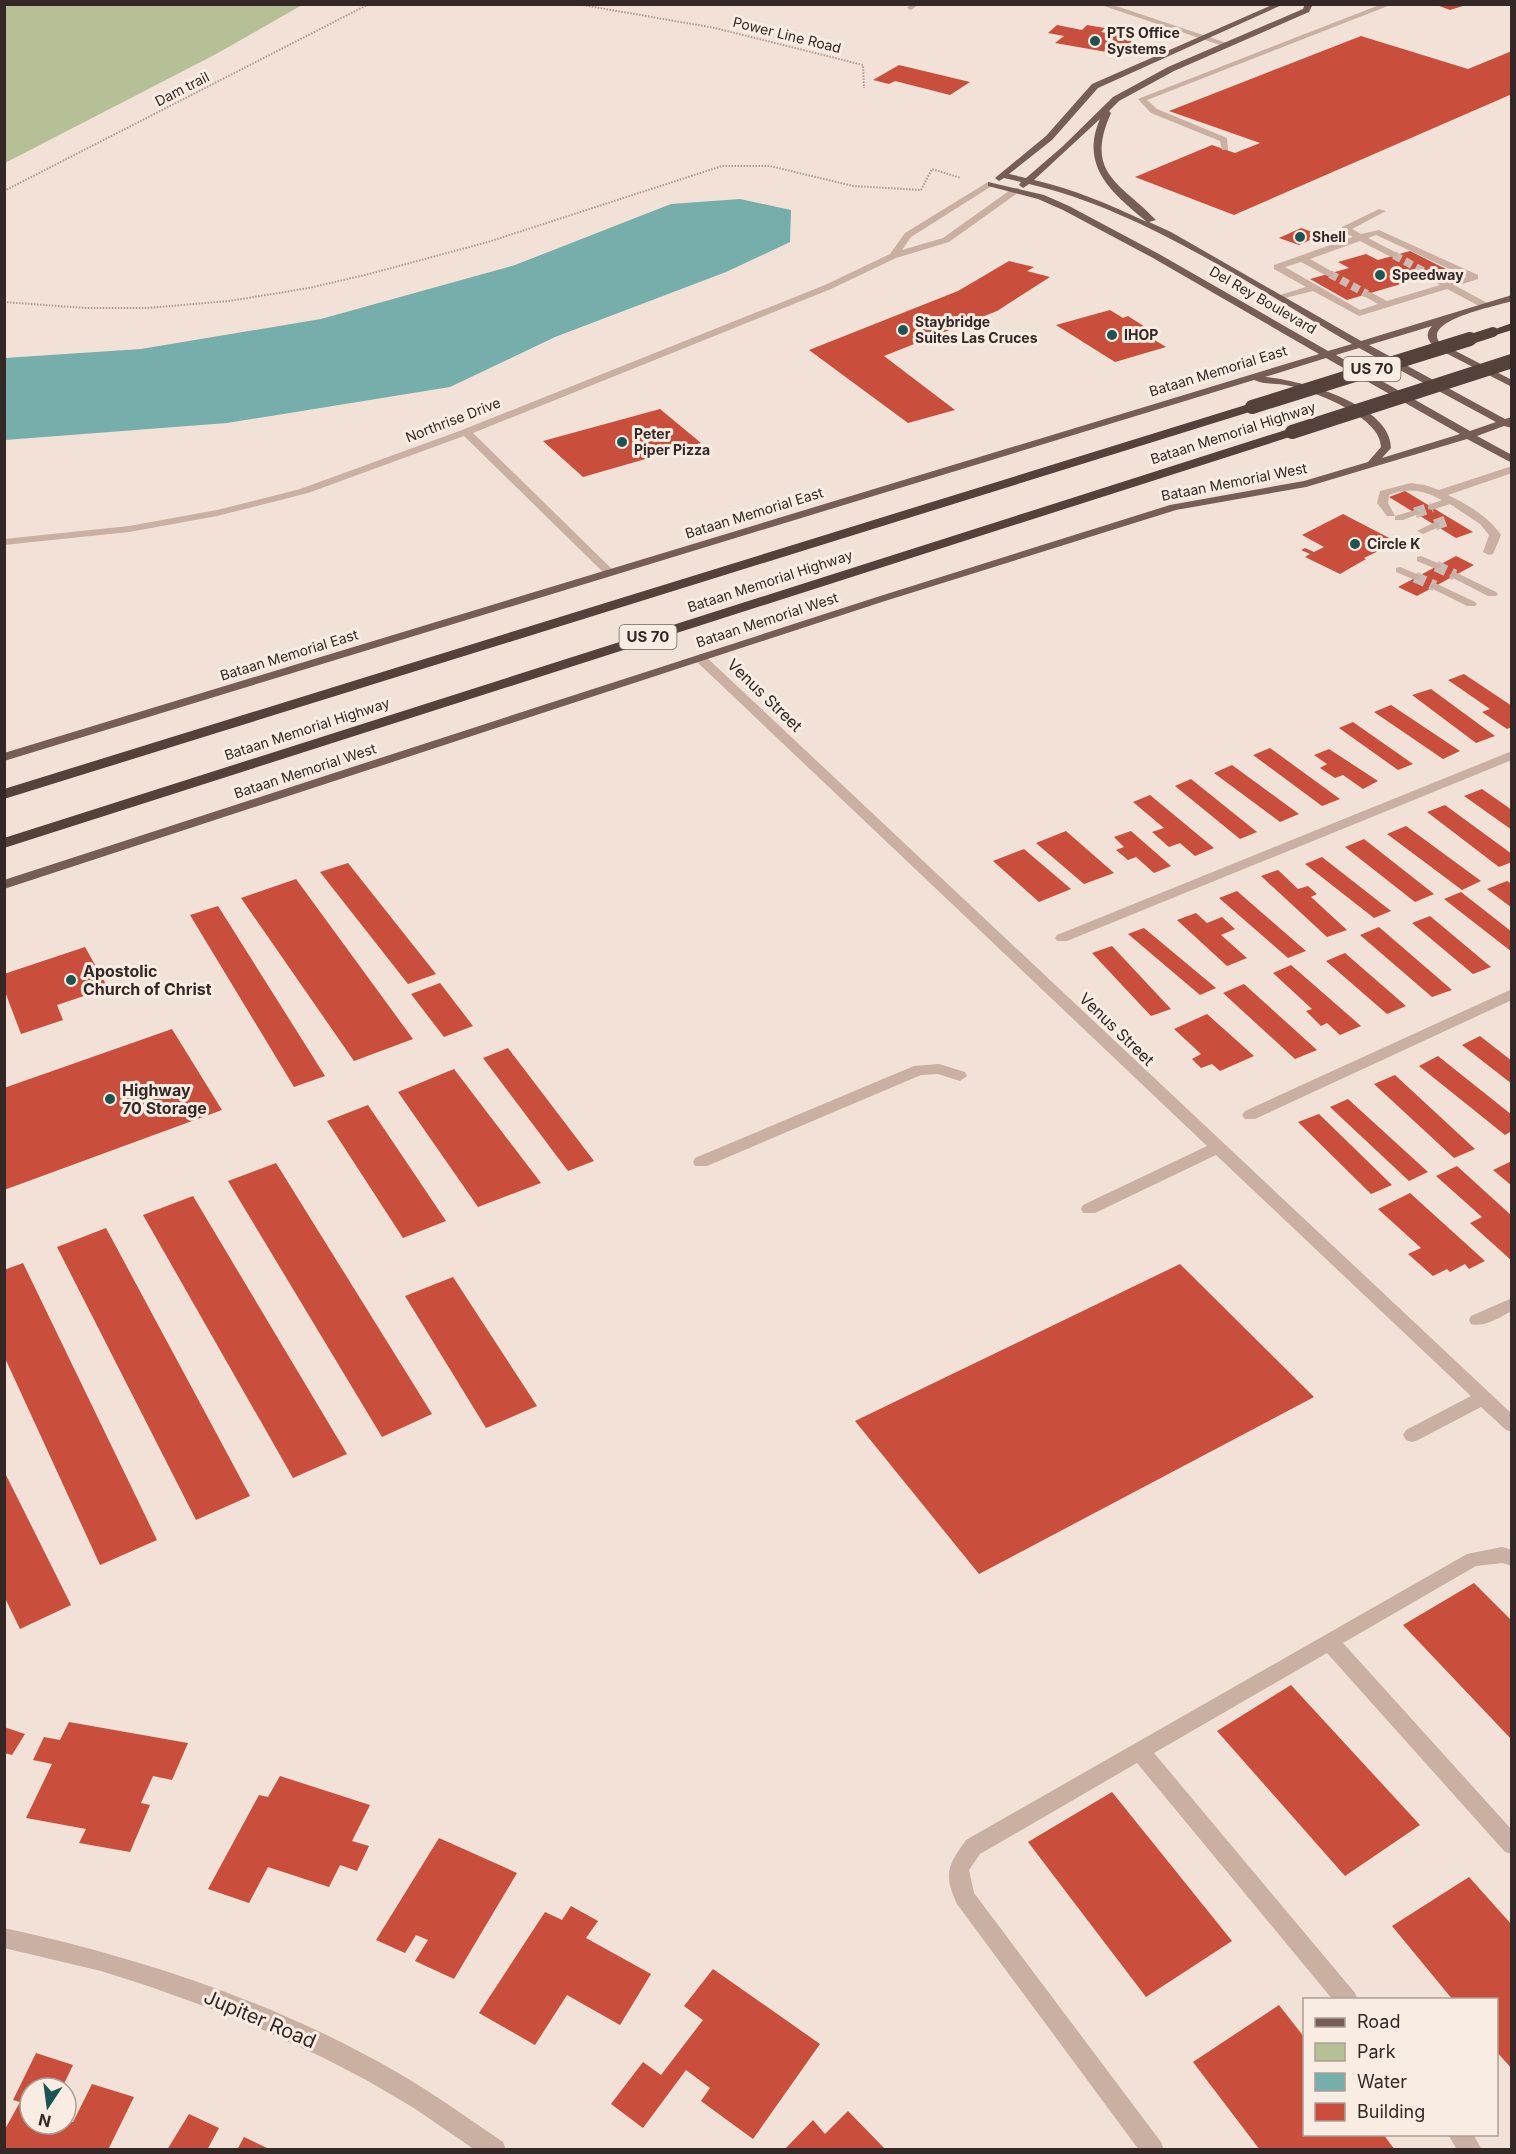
<svg xmlns="http://www.w3.org/2000/svg" width="1516" height="2154" font-family="Inter,sans-serif">
	<rect width="100%" height="100%" fill="#f1e1d6"/>
	<polygon fill="#b6c096" points="5,4 302,4 302,5 218,53 5,163"/>
	<polygon fill="#75aeaa" points="740,199 791,210 790,242 726,272 555,337 450,387 227,423 5,440 5,358 141,349 321,319 515,265 671,204"/>
	<g fill="#c94f3c">
		<polygon points="1434,4 1465,4 1466,5 1450,10"/>
		<polygon points="1057,25 1082,30 1087,25 1105,28 1101,32 1135,38 1118,54 1055,43 1064,36 1048,33"/>
		<polygon points="1361,36 1468,69 1512,51 1512,94 1234,215 1135,177 1212,145 1235,153 1260,143 1169,111"/>
		<polygon points="899,65 970,82 950,95 895,81 889,84 873,80"/>
		<polygon points="1301,228 1321,235 1299,245 1279,238"/>
		<polygon points="1410,251 1448,270 1347,300 1310,279 1349,268 1338,262 1366,254 1378,260"/>
		<polygon points="1009,261 1034,267 1027,271 1050,277 997,311 884,356 955,410 908,423 809,350 958,291"/>
		<polygon points="1110,310 1123,318 1128,316 1156,334 1148,336 1166,347 1115,362 1056,325"/>
		<polygon points="660,409 701,443 583,477 543,441"/>
		<polygon points="1405,491 1473,532 1456,538 1389,497"/>
		<polygon points="1343,514 1397,542 1364,558 1366,559 1340,574 1305,557 1310,554 1301,550 1305,548 1314,552 1324,547 1302,535"/>
		<polygon points="1456,556 1474,565 1417,596 1398,587"/>
		<polygon points="1464,674 1512,706 1512,727 1507,729 1482,712 1490,709 1448,680"/>
		<polygon points="1431,689 1495,736 1476,743 1412,695"/>
		<polygon points="1391,705 1460,751 1443,759 1374,712"/>
		<polygon points="1353,722 1413,764 1398,770 1339,728"/>
		<polygon points="1270,748 1340,799 1322,806 1253,755"/>
		<polygon points="1329,749 1378,781 1363,789 1343,775 1335,778 1320,768 1327,764 1314,755"/>
		<polygon points="1232,765 1299,814 1280,822 1214,773"/>
		<polygon points="1191,779 1257,832 1240,839 1175,786"/>
		<polygon points="1482,789 1512,810 1512,830 1464,796"/>
		<polygon points="1150,795 1214,848 1195,856 1180,843 1169,847 1152,832 1164,828 1133,802"/>
		<polygon points="1445,805 1512,854 1512,862 1499,867 1427,812"/>
		<polygon points="1406,826 1481,881 1462,890 1387,834"/>
		<polygon points="1066,831 1114,873 1084,884 1036,843"/>
		<polygon points="1131,831 1171,866 1154,873 1136,857 1128,860 1116,850 1124,847 1114,837"/>
		<polygon points="1364,839 1434,894 1415,902 1345,847"/>
		<polygon points="1024,849 1071,889 1039,902 993,861"/>
		<polygon points="1322,857 1391,911 1374,918 1305,864"/>
		<polygon points="348,863 436,974 408,984 320,872"/>
		<polygon points="1278,870 1298,889 1308,886 1317,894 1311,897 1347,930 1327,937 1261,876"/>
		<polygon points="296,879 413,1039 354,1061 241,898"/>
		<polygon points="1507,881 1512,884 1512,908 1487,889"/>
		<polygon points="1237,891 1306,951 1288,958 1219,898"/>
		<polygon points="1461,892 1512,932 1512,952 1444,899"/>
		<polygon points="218,906 325,1076 294,1087 190,915"/>
		<polygon points="1196,913 1207,923 1222,917 1235,929 1221,935 1247,958 1227,966 1177,920"/>
		<polygon points="1430,916 1491,967 1473,974 1412,923"/>
		<polygon points="1379,927 1452,990 1432,997 1360,935"/>
		<polygon points="1144,928 1216,988 1200,995 1128,934"/>
		<polygon points="1112,946 1171,1009 1151,1016 1092,953"/>
		<polygon points="85,947 108,988 57,1005 63,1020 21,1034 4,989 4,974"/>
		<polygon points="1345,953 1406,1006 1387,1014 1326,961"/>
		<polygon points="1291,965 1361,1026 1340,1035 1327,1023 1321,1026 1306,1011 1312,1009 1273,973"/>
		<polygon points="440,983 473,1026 444,1037 411,994"/>
		<polygon points="1244,984 1317,1050 1295,1059 1223,993"/>
		<polygon points="1207,1014 1254,1056 1220,1071 1212,1064 1201,1068 1192,1059 1201,1054 1174,1029"/>
		<polygon points="172,1029 222,1110 4,1190 4,1088"/>
		<polygon points="1480,1036 1512,1061 1512,1084 1462,1045"/>
		<polygon points="508,1048 594,1161 568,1171 483,1058"/>
		<polygon points="1438,1056 1512,1115 1512,1131 1505,1135 1419,1066"/>
		<polygon points="454,1069 541,1183 478,1207 398,1092"/>
		<polygon points="1395,1075 1475,1149 1454,1158 1374,1084"/>
		<polygon points="1348,1099 1428,1172 1409,1181 1330,1107"/>
		<polygon points="368,1105 446,1221 403,1238 327,1121"/>
		<polygon points="1319,1114 1392,1185 1371,1194 1298,1122"/>
		<polygon points="1512,1161 1512,1186 1493,1170"/>
		<polygon points="276,1163 432,1414 382,1437 228,1181"/>
		<polygon points="1457,1166 1512,1216 1512,1261 1470,1223 1482,1217 1436,1176"/>
		<polygon points="1410,1193 1485,1261 1469,1269 1465,1264 1450,1272 1447,1269 1433,1276 1408,1254 1421,1248 1378,1209"/>
		<polygon points="193,1196 347,1454 293,1478 143,1215"/>
		<polygon points="106,1228 250,1496 196,1520 57,1247"/>
		<polygon points="23,1263 157,1540 100,1565 4,1356 4,1270"/>
		<polygon points="1180,1264 1314,1397 979,1574 855,1421"/>
		<polygon points="453,1277 537,1406 486,1428 405,1296"/>
		<polygon points="4,1471 71,1605 20,1629 4,1596"/>
		<polygon points="1474,1583 1512,1621 1512,1740 1403,1625"/>
		<polygon points="1291,1685 1420,1825 1345,1876 1217,1731"/>
		<polygon points="69,1722 188,1743 172,1780 153,1776 141,1803 150,1805 130,1852 79,1843 86,1829 26,1818 52,1764 33,1760 44,1737 60,1740"/>
		<polygon points="4,1727 25,1734 12,1755 4,1753"/>
		<polygon points="280,1776 370,1805 352,1841 369,1846 357,1871 340,1865 329,1887 268,1867 249,1903 208,1889 259,1795 268,1797"/>
		<polygon points="1112,1792 1232,1941 1146,1997 1028,1842"/>
		<polygon points="439,1838 517,1873 454,1979 415,1961 428,1940 416,1935 405,1953 376,1940"/>
		<polygon points="1469,1877 1512,1925 1512,2069 1496,2051 1496,2000 1453,2000 1392,1926"/>
		<polygon points="571,1906 598,1921 586,1938 651,1974 620,2025 567,1995 535,2045 479,2013 545,1912 562,1920"/>
		<polygon points="713,1969 820,2044 753,2139 701,2101 710,2088 686,2070 643,2128 611,2104 643,2062 661,2075 703,2020 684,2006"/>
		<polygon points="1279,2005 1304,2037 1304,2134 1383,2134 1395,2150 1260,2150 1193,2062"/>
		<polygon points="36,2053 73,2065 62,2088 30,2088 30,2124 66,2124 66,2120 73,2122 92,2084 134,2097 108,2150 4,2150 4,2131 20,2102 13,2100"/>
		<polygon points="848,2111 886,2150 784,2150 813,2120 825,2134"/>
		<polygon points="189,2114 219,2128 207,2150 167,2150"/>
		<polygon points="244,2137 271,2150 237,2150"/>
	</g>
	<g fill="none" stroke-linecap="round" stroke-linejoin="round">
		<g stroke="#cbbcb3" stroke-width="8" stroke-dasharray="8 4.5" stroke-linecap="butt">
			<polyline points="1394,255 1430,275"/>
			<polyline points="1330,274 1367,294"/>
		</g>
		<g stroke="#cbbcb3" stroke-width="11" stroke-dasharray="11 6" stroke-linecap="butt">
			<polyline points="1415,513 1432,507"/>
			<polyline points="1435,525 1451,519"/>
			<polyline points="1436,566 1455,575"/>
			<polyline points="1415,577 1435,586"/>
		</g>
		<g stroke="#b5998d" stroke-width="2" stroke-dasharray="1.5 1.5" stroke-linecap="butt">
			<polyline points="577,4 715,28 863,65 864,88"/>
			<polyline points="4,191 369,4"/>
			<polyline points="4,302 86,308 147,308 229,301 309,288 369,274 488,242 722,166 770,166 853,186 921,190 932,169 961,178"/>
		</g>
		<g fill="#c9b0a2" fill-rule="evenodd">
			<polygon points="911,4 919,4 911,10 907,8"/>
			<polygon points="1098,4 1110,4 1230,44 1223,46"/>
			<polygon points="1382,4 1393,4 1147,100 1157,109 1227,138 1228,150 1222,150 1220,141 1151,113 1138,99"/>
			<polygon points="988,182 995,184 911,237 902,250 943,238 1013,188 1019,188 1019,192 949,242 896,258 831,289 473,433 614,571 614,575 606,575 464,436 308,493 217,516 129,532 4,545 4,539 129,526 217,510 300,489 462,430 825,285 890,254 905,233"/>
			<path d="M1379,209L1386,211L1352,229L1361,234L1379,230L1478,275V279L1456,286L1489,304V308H1483L1447,289L1359,316L1313,291L1277,300V296L1306,287L1274,269V265L1353,237L1342,231V227ZM1376,235L1467,277L1449,283L1433,273H1427V277L1440,285L1387,301L1370,292H1364V296L1378,304L1360,310L1285,267L1301,262L1327,276H1333V272L1310,259L1360,241L1391,257H1397V253L1368,238Z"/>
			<path d="M1512,466V473L1448,495C1468,505 1488,516 1501,535L1493,554L1489,555L1483,552L1489,535L1480,524L1450,504L1432,510L1428,509V505L1442,500C1423,490 1409,487 1389,495L1388,503L1395,516L1415,510L1421,513L1403,520H1395V516H1387L1377,503L1380,491L1411,483L1425,485L1439,490Z"/>
			<polygon points="1435,522 1439,523 1439,527 1423,534 1417,531"/>
			<polygon points="1421,556 1440,564 1442,566 1436,569 1417,561 1417,557"/>
			<polygon points="1400,567 1419,575 1421,577 1415,580 1396,572 1396,568"/>
			<polygon points="1455,572 1496,592 1498,594 1496,596 1488,596 1451,577 1449,575"/>
			<polygon points="1435,583 1475,602 1477,604 1475,606 1467,606 1431,588 1429,586"/>
			<polygon points="700,654 704,655 1512,1414 1512,1432 1506,1430 1481,1407 1418,1440 1412,1442 1406,1440 1403,1435 1406,1430 1471,1396 1216,1155 1095,1213 1083,1213 1081,1209 1083,1205 1207,1146 696,661 694,658"/>
			<polygon points="1512,751 1512,760 1067,941 1057,941 1055,938 1057,935"/>
			<polygon points="1512,989 1512,1000 1255,1119 1245,1119 1242,1115 1245,1111"/>
			<polygon points="939,1064 965,1072 967,1076 960,1081 938,1074 921,1075 707,1166 695,1166 693,1162 695,1158 914,1066"/>
			<path d="M1512,1298V1311C1500,1317 1484,1328 1471,1324L1469,1320L1471,1316Z"/>
			<path d="M1502,1547L1512,1550V1566L1502,1563L1476,1566L1343,1643L1512,1830V1854L1505,1852L1327,1653L1154,1753L1355,1993L1358,2000H1333L1137,1763L980,1854L969,1870L974,1893L1161,2142L1164,2150H1139L957,1904C943,1874 948,1865 966,1840L1467,1554Z"/>
			<path d="M4,1928C142,1958 278,2003 400,2074C436,2095 469,2119 503,2142L506,2150H475L414,2108L368,2081L324,2058L237,2018L148,1986L101,1971L4,1948Z"/>
			<polygon points="1448,2134 1473,2134 1482,2150 1457,2150"/>
		</g>
		<path fill="#765d55" fill-rule="evenodd" d="M1274,4H1284L1098,88L1052,140L1009,174L1026,178L1062,147L1113,97L1168,67L1303,9L1305,4H1313L1309,12L1174,71L1119,101L1109,111L1111,113C1084,174 1120,182 1156,220L1149,222L1171,232L1361,341L1512,295V301C1497,306 1421,320 1440,343L1512,380V387L1434,347C1427,339 1425,334 1432,326L1369,345L1505,419L1512,417V428L1504,426L1477,436L1512,455V463L1467,439L1306,487L1176,510L885,601L4,889V880L877,597L1170,505L1304,481L1368,462L1381,447C1381,417 1316,392 1290,386C1279,383 1264,385 1254,380L4,761V753L1319,354L1153,258L1063,210L1038,199L988,186V182L1044,195L1069,206L1159,254L1328,351L1352,344C1252,286 1142,210 1029,184L1023,188L1019,185L1021,182L1004,178L999,181L995,178L1046,136L1092,84ZM1100,119C1079,167 1113,194 1147,222C1110,205 1074,189 1034,180ZM1359,348L1496,422L1470,431L1336,355ZM1326,358L1460,434L1382,458L1391,448C1391,404 1299,380 1265,377Z"/>
		<g fill="#55413b" fill-rule="evenodd">
			<polygon points="1512,323 1512,330 1493,336 1487,332"/>
			<polygon points="1252,403 1258,407 1256,410 4,799 4,789"/>
			<polygon points="1292,428 1296,429 1298,432 1296,435 4,848 4,838"/>
		</g>
		<polyline stroke="#55413b" stroke-width="10" points="1465,341 1493,332"/>
		<g stroke="#55413b" stroke-width="14">
			<polyline points="1252,407 1470,339"/>
			<polyline points="1292,432 1512,361"/>
		</g>
	</g>
	<g fill="#1a5553" stroke="#f9ece2" stroke-width="2">
		<circle cx="1095" cy="41" r="6"/>
		<circle cx="1300" cy="237" r="6"/>
		<circle cx="1380" cy="275" r="6"/>
		<circle cx="903" cy="330" r="6"/>
		<circle cx="1112" cy="335" r="6"/>
		<circle cx="622" cy="442" r="6"/>
		<circle cx="1355" cy="544" r="6"/>
		<circle cx="71" cy="980" r="6"/>
		<circle cx="110" cy="1099" r="6"/>
	</g>
	<g text-anchor="middle" stroke-width="6" stroke-linejoin="round" paint-order="stroke">
		<g font-size="14" font-weight="bold" fill="#332825" stroke="#f9ece2" text-anchor="start">
			<text x="1107" y="38">PTS Office<tspan x="1107" dy="16">Systems</tspan></text>
			<text x="1312" y="242">Shell</text>
			<text x="1392" y="280">Speedway</text>
			<text x="915" y="327">Staybridge<tspan x="915" dy="16">Suites Las Cruces</tspan></text>
			<text x="1124" y="340">IHOP</text>
			<text x="634" y="439">Peter<tspan x="634" dy="16">Piper Pizza</tspan></text>
			<text x="1367" y="549">Circle K</text>
		</g>
		<g font-size="14" fill="#332825" stroke="#f9ece2">
			<text transform="translate(787 35) rotate(14)" y="5">Power Line Road</text>
			<text transform="translate(182 89) rotate(-27)" y="5">Dam trail</text>
			<text transform="translate(1263 300) rotate(30)" y="5">Del Rey Boulevard</text>
			<text transform="translate(1218 371) rotate(-17)" y="5">Bataan Memorial East</text>
			<text transform="translate(453 420) rotate(-21)" y="5">Northrise Drive</text>
			<text transform="translate(1233 433) rotate(-18)" y="5">Bataan Memorial Highway</text>
			<text transform="translate(1234 482) rotate(-11)" y="5">Bataan Memorial West</text>
			<text transform="translate(754 513) rotate(-17)" y="5">Bataan Memorial East</text>
			<text transform="translate(770 581) rotate(-18)" y="5">Bataan Memorial Highway</text>
			<text transform="translate(767 620) rotate(-18)" y="5">Bataan Memorial West</text>
			<text transform="translate(289 655) rotate(-17)" y="5">Bataan Memorial East</text>
			<text transform="translate(307 729) rotate(-18)" y="5">Bataan Memorial Highway</text>
			<text transform="translate(305 771) rotate(-18)" y="5">Bataan Memorial West</text>
		</g>
		<g fill="#f9ece2" stroke="#6e635e" stroke-width="1.5">
			<rect x="1343.5" y="357" width="57" height="24" rx="4.5"/>
			<rect x="619.5" y="625" width="57" height="24" rx="4.5"/>
		</g>
		<g font-size="15" font-weight="bold" fill="#332825">
			<text x="1372" y="374">US 70</text>
			<text x="648" y="642">US 70</text>
		</g>
		<g font-size="16" fill="#332825" stroke="#f9ece2">
			<text transform="translate(765 695) rotate(44)" y="6">Venus Street</text>
			<text transform="translate(1117 1029) rotate(44)" y="6">Venus Street</text>
		</g>
		<g font-size="16" font-weight="bold" fill="#332825" stroke="#f9ece2" text-anchor="start">
			<text x="83" y="977">Apostolic<tspan x="83" dy="18">Church of Christ</tspan></text>
			<text x="122" y="1096">Highway<tspan x="122" dy="18">70 Storage</tspan></text>
		</g>
		<g font-size="20" fill="#332825" stroke="#f9ece2">
			<text transform="translate(260 2019) rotate(23)" y="7">Jupiter Road</text>
		</g>
	</g>
	<rect width="1516" height="2154" fill="none" stroke="#332825" stroke-width="12"/>
	<rect x="1303" y="1998" width="195" height="138" fill="#f9ece2" stroke="#aa9e96" stroke-width="1.5"/>
	<rect x="1315" y="2018" width="30" height="9" fill="#765d55" stroke="#aa9e96" stroke-width="1.5"/>
	<text x="1357" y="2028" font-size="18" fill="#332825">Road</text>
	<rect x="1315" y="2043" width="30" height="18" fill="#b6c096" stroke="#aa9e96" stroke-width="1.5"/>
	<text x="1357" y="2058" font-size="18" fill="#332825">Park</text>
	<rect x="1315" y="2073" width="30" height="18" fill="#75aeaa" stroke="#aa9e96" stroke-width="1.5"/>
	<text x="1357" y="2088" font-size="18" fill="#332825">Water</text>
	<rect x="1315" y="2103" width="30" height="18" fill="#c94f3c" stroke="#aa9e96" stroke-width="1.5"/>
	<text x="1357" y="2118" font-size="18" fill="#332825">Building</text>
	<g transform="translate(48 2106) rotate(193)"><circle r="28" fill="#f9ece2" stroke="#aa9e96" stroke-width="1.5"/>
	<path d="M0-4.5L10 22L0 15L-10 22Z" fill="#1a5553"/>
	<text y="-9" font-size="16" font-weight="bold" text-anchor="middle" fill="#332825">N</text>
	</g>
</svg>
